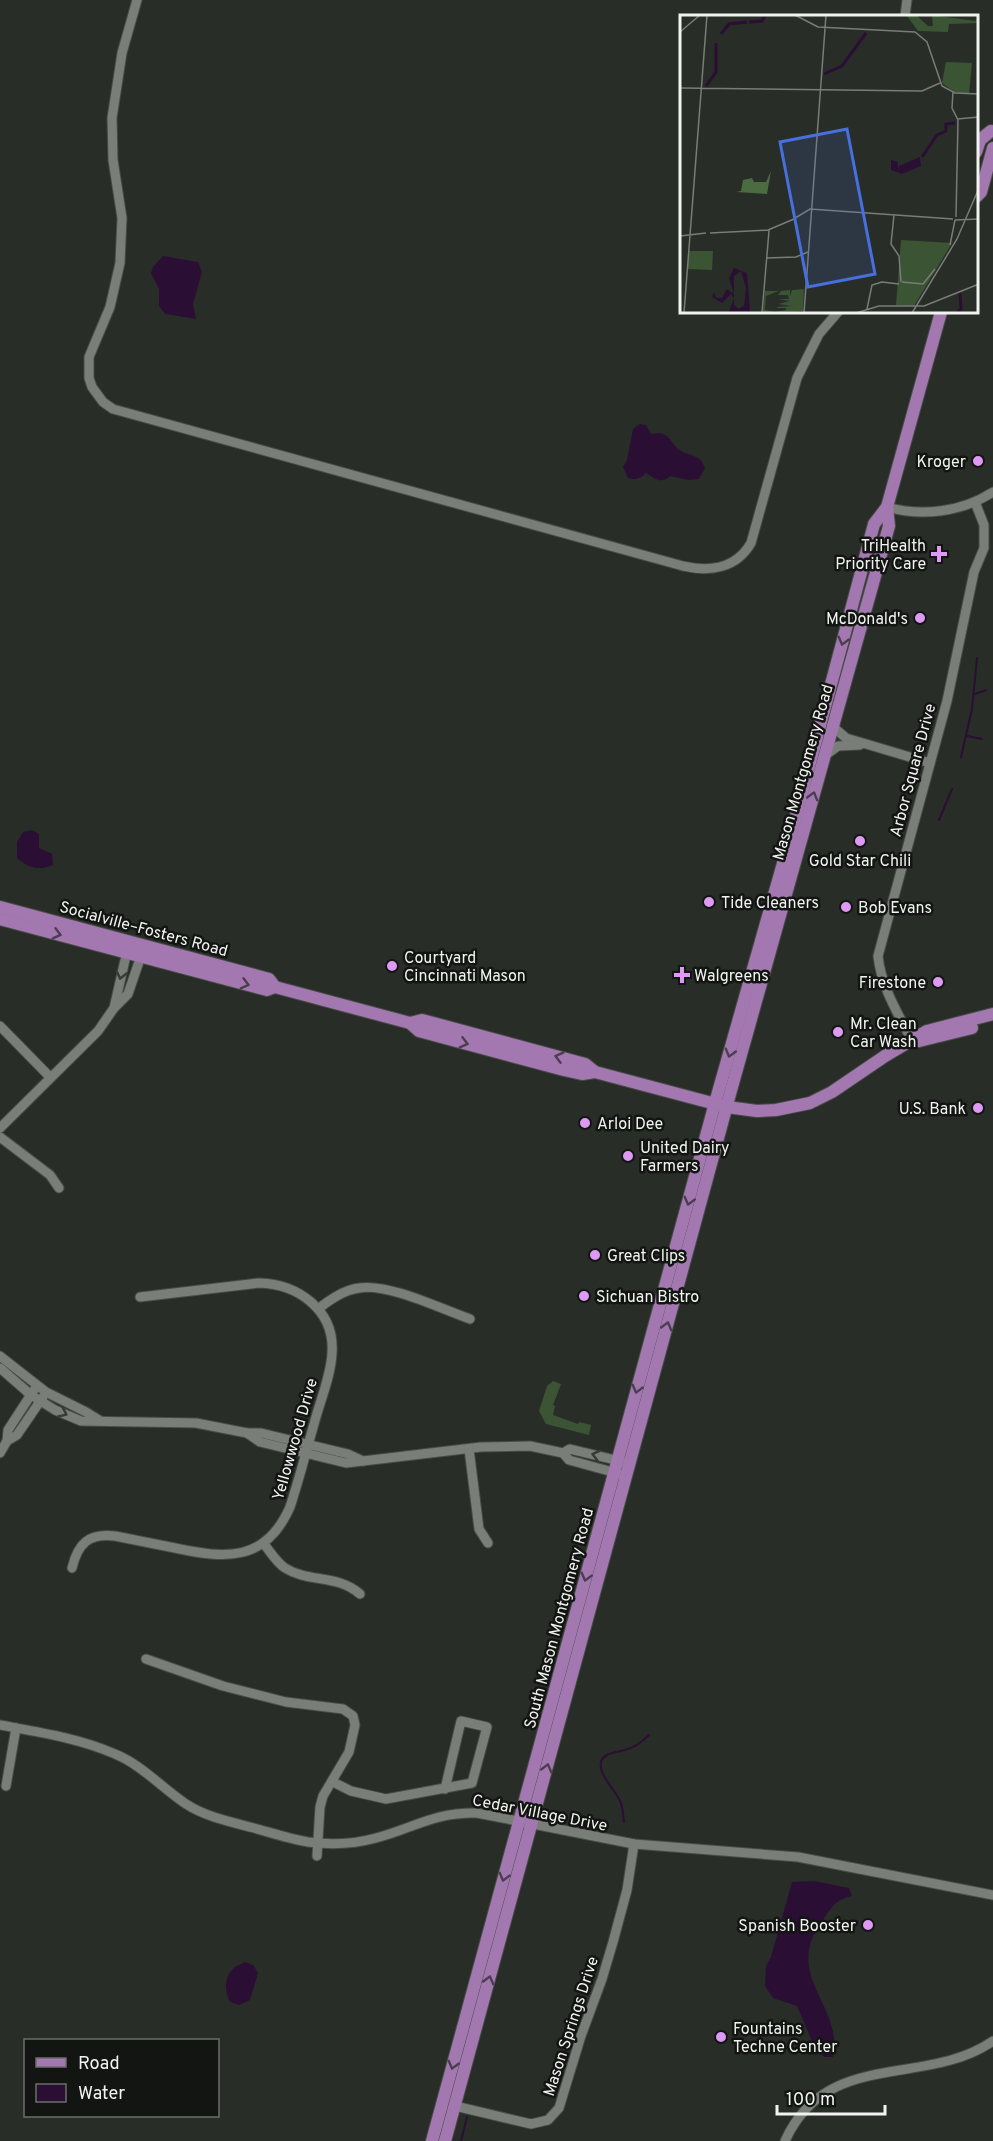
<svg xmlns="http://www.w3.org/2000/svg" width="993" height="2141" font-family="Overpass,sans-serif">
	<rect width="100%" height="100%" fill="#292d28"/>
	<polygon fill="#3b5434" points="553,1381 561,1384 553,1405 555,1406 553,1415 578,1424 579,1422 591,1425 589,1435 546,1424 539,1411 547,1386"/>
	<g fill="#2b0e33">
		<polygon points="163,256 198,262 202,272 193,304 196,319 165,314 159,306 159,289 151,273 153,267"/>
		<path d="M640,424L646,425L651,434C656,434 660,432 665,435C671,438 673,445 678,449C689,457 700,453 705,468L699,479L688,480L670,476C662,485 654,478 646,473C640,479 636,480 628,478L623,467L627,460L633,429Z"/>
		<path d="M32,830L39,834V848L52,854L53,865C39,871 28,868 17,858V842L23,832Z"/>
		<path d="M814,1881L849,1888L852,1896C835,1900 834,1905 824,1918C780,1976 844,2004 833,2057H824L814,2046L797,2006L773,1998L765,1986L766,1966L771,1957L792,1882Z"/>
		<path d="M245,1962L253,1965L258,1973L250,2000L239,2005L230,2002C222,1985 225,1969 245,1962Z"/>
	</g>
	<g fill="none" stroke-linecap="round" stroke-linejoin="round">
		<g stroke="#2b0e33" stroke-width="2">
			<polyline points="975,694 986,690"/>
			<polyline points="967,736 982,739"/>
			<polyline points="961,757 972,709 977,658"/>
			<polyline points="939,820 952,789"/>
			<path d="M624,1822C623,1814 623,1805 619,1799C614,1789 589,1764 607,1755C612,1752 619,1752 625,1750C634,1748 642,1742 649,1735"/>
			<polyline points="461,2141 467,2117"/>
		</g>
		<g stroke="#484b47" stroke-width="11">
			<g id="minor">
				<path d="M137,0L122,53L112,118L113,160L122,218L120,263L110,307L89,357V378L92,387L103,402L113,409L683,566C709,572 736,569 751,543L797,378L819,334L838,312"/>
				<polyline points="905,16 907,0"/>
				<path d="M887,507C922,517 962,512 993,492"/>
				<polyline points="832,726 846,738 930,763"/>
				<polyline points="824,756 838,746 860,745"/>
				<polyline points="114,1008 128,994 143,950"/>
				<polyline points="0,1026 50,1077"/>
				<path d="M912,1041C899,1015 881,987 878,956L947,701L974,572L984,548V525L975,502"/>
				<polyline points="0,1128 98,1031 114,1008 128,947"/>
				<polyline points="0,1137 50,1175 59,1188"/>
				<path d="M318,1309C331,1299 344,1290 359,1288C389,1283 441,1309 470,1319"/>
				<polyline points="0,1356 46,1392 86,1412 99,1420"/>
				<polyline points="0,1368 31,1395 55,1410 81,1421 196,1423 247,1433 261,1433 348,1454 363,1461"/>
				<polyline points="247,1433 260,1442 346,1463 481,1447 530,1446 563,1453 569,1460 620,1474"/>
				<polyline points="7,1441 17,1435 43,1397"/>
				<polyline points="469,1449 479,1529 488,1543"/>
				<polyline points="0,1453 7,1441 8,1430 34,1390"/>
				<polyline points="563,1453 570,1449 624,1462"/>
				<path d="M263,1543C270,1551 276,1562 285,1568C309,1583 337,1574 360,1594"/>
				<path d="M72,1568C78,1543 89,1533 115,1536C135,1540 155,1544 175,1548C226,1559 266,1562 290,1507C299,1480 306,1452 314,1424C320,1401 331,1376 332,1353C335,1310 298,1284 259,1283L140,1297"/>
				<polyline points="146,1659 223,1686 286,1702 343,1709 353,1716 355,1725 349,1752 323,1796 320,1807 317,1856"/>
				<path d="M0,1725C38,1732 79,1738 115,1754C142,1765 162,1788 186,1804C206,1817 231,1822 254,1828C272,1833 290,1839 308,1842C330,1845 354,1844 376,1838C414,1828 434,1812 477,1813L634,1844L798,1857L993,1895"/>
				<polyline points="333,1782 351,1791 386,1799 472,1783 487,1727 461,1721 445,1789"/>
				<polyline points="6,1786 16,1728"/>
				<polyline points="455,2106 531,2124 548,2120 559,2108 581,2036 602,1979 613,1942 627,1890 634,1844"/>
				<path d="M785,2141C827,2048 925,2088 993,2041"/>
			</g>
		</g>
		<g stroke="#484b47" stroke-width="14">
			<g id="major">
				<polyline points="976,152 980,140 991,131"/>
				<polyline points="976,197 981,192 993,148"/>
				<polyline points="0,907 269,979 275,987"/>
				<polyline points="0,919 267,990 275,987 410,1023 419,1031 564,1070 582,1074 595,1072"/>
				<polyline points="410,1023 422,1020 585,1064 595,1072 727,1107 757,1111 776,1110 810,1103 832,1092 885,1056 927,1031 993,1014"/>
				<polyline points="919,1041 972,1028"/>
				<polyline points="432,2141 715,1103 784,860 874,524 887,507"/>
				<polyline points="445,2141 730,1094 889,526 887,507 941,312"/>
			</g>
		</g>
		<use href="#minor" stroke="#797e78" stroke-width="9"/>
		<use href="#major" stroke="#a378b1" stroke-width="12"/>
	</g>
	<defs><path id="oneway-chevron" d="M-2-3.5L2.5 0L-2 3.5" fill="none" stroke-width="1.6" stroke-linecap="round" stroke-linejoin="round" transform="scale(1.5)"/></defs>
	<g stroke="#4d3d52">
		<use href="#oneway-chevron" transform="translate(843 641) rotate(105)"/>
		<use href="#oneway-chevron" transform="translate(813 796) rotate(-74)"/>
		<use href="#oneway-chevron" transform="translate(57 934) rotate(15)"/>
		<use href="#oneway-chevron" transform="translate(245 984) rotate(15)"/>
		<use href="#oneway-chevron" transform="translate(464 1043) rotate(15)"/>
		<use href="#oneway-chevron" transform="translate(730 1053) rotate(106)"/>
		<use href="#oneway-chevron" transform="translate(559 1057) rotate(-165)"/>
		<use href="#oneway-chevron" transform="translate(689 1201) rotate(105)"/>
		<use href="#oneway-chevron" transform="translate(667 1326) rotate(-75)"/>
		<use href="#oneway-chevron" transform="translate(637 1389) rotate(105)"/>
		<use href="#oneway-chevron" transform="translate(586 1577) rotate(105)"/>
		<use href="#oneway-chevron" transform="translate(547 1768) rotate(-75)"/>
		<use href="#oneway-chevron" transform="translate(504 1877) rotate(105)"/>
		<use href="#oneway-chevron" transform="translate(489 1980) rotate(-75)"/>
		<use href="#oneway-chevron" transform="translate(453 2065) rotate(105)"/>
	</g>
	<g stroke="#373a36">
		<use href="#oneway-chevron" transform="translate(121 975) rotate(103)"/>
		<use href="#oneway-chevron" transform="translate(63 1413) rotate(25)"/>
		<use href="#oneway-chevron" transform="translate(596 1455) rotate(-166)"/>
	</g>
	<g fill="#dd99f4" stroke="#131513" stroke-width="2">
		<circle cx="978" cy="461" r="6"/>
		<path d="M936 545h6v6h6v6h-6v6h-6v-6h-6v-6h6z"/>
		<circle cx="920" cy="618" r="6"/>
		<circle cx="860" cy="841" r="6"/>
		<circle cx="709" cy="902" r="6"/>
		<circle cx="846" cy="907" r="6"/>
		<circle cx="392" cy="966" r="6"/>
		<path d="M679 966h6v6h6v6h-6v6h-6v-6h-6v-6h6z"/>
		<circle cx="938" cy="982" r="6"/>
		<circle cx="838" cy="1032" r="6"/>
		<circle cx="978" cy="1108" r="6"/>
		<circle cx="585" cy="1123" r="6"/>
		<circle cx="628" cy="1156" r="6"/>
		<circle cx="595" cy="1255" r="6"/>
		<circle cx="584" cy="1296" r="6"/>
		<circle cx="868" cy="1925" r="6"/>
		<circle cx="721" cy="2037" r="6"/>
	</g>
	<g text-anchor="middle" stroke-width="5" stroke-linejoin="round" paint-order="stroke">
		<g font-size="16" fill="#f1f3f0" stroke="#131513" text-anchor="start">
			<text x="966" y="467" text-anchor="end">Kroger</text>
			<text x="926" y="551" text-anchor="end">TriHealth<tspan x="926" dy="18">Priority Care</tspan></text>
			<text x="908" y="624" text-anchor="end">McDonald's</text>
			<text x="860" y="866" text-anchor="middle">Gold Star Chili</text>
			<text x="721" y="908">Tide Cleaners</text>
			<text x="858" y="913">Bob Evans</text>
			<text x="404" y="963">Courtyard<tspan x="404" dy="18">Cincinnati Mason</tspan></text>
			<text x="694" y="981">Walgreens</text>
			<text x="926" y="988" text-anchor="end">Firestone</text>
			<text x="850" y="1029">Mr. Clean<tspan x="850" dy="18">Car Wash</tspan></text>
			<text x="966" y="1114" text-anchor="end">U.S. Bank</text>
			<text x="597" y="1129">Arloi Dee</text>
			<text x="640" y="1153">United Dairy<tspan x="640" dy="18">Farmers</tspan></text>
			<text x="607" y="1261">Great Clips</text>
			<text x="596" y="1302">Sichuan Bistro</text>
			<text x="856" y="1931" text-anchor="end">Spanish Booster</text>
			<text x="733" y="2034">Fountains<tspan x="733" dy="18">Techne Center</tspan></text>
		</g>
		<g font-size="16" fill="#f1f3f0" stroke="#131513">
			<text transform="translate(912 770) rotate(-75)" y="6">Arbor Square Drive</text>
			<text transform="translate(802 772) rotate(-74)" y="6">Mason Montgomery Road</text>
			<text transform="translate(144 928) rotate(15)" y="6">Socialville–Fosters Road</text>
			<text transform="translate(294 1439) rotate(-74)" y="6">Yellowwood Drive</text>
			<text transform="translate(558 1618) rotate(-75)" y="6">South Mason Montgomery Road</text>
			<text transform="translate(540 1812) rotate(11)" y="6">Cedar Village Drive</text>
			<text transform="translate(570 2026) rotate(-72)" y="6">Mason Springs Drive</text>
		</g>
	</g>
	<g transform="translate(680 15)">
		<rect width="298" height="298" fill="#292d28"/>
		<path d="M236,0L248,11H253L252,0L295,6L298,3V8L269,9L268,17L238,16L227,1ZM266,47L292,48L289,79L276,78L262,68ZM221,225L272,228L234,291L216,290ZM9,236H33L32,255L7,254ZM124,274L123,296L83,298L85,276H99L86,281L85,295L95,297L106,295V293H97V292L111,291L98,289L110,286L98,284H109L108,280H98L101,276L110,275V281L112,275Z" fill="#3b5434"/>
		<path d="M91,156L87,179L56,177L61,176L63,165L72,163L74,167H86Z" fill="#4b6c41"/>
		<path d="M240,142L241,151L222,159L211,155V145L218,147V157L219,151ZM54,253L67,258L70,297H49L54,283L51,279L42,288L32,282L34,277L36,283H42L47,274L54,279L49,263ZM61,256L66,273L64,291L59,294L54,290V261Z" fill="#2b0e33" fill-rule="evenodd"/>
		<path fill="none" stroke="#2b0e33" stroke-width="3" d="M69,7L82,6L85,0M41,19L49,9L67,7M144,59L162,51L186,18M26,71L36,57V28M242,142L257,120L266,116V109L275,108M277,298L281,294L280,278"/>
		<path fill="none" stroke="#797c78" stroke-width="1.5" d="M115,0L138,12L235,17L247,27L262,71L275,78L299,79M0,17L20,0M0,73L242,76L260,68M273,77L272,93L278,105L276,202M277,104L299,102M214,200L211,229L219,241L221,267M112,205L130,194L273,204M275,205L299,204M88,215L114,204M30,218L90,215M0,221L26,218M270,230L275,205M86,243L116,242L128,237M222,267L243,269L255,254M187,294L192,270L202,267L219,269M4,298L27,0M82,298L89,216M124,298L146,0M176,298L199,291H244L299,269M232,298L277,224L299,173"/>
		<path fill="#476fdd" fill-opacity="0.15" stroke="#476fdd" stroke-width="3" d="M167,114L195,259L128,272L100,127Z"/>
		<rect width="298" height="298" fill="none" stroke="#f1f3f0" stroke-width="3"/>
	</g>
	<rect x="24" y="2039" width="195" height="78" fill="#131513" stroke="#6c6e6b" stroke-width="1.5"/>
	<rect x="36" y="2058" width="30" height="9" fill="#a378b1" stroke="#6c6e6b" stroke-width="1.5"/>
	<text x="78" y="2069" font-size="18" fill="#f1f3f0">Road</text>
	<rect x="36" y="2084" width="30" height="18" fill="#2b0e33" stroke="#6c6e6b" stroke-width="1.5"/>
	<text x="78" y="2099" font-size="18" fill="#f1f3f0">Water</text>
	<path d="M777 2105v9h108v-9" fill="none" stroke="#f1f3f0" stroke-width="3"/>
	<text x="786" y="2105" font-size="18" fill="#f1f3f0" stroke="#131513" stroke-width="4.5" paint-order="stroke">100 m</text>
</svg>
